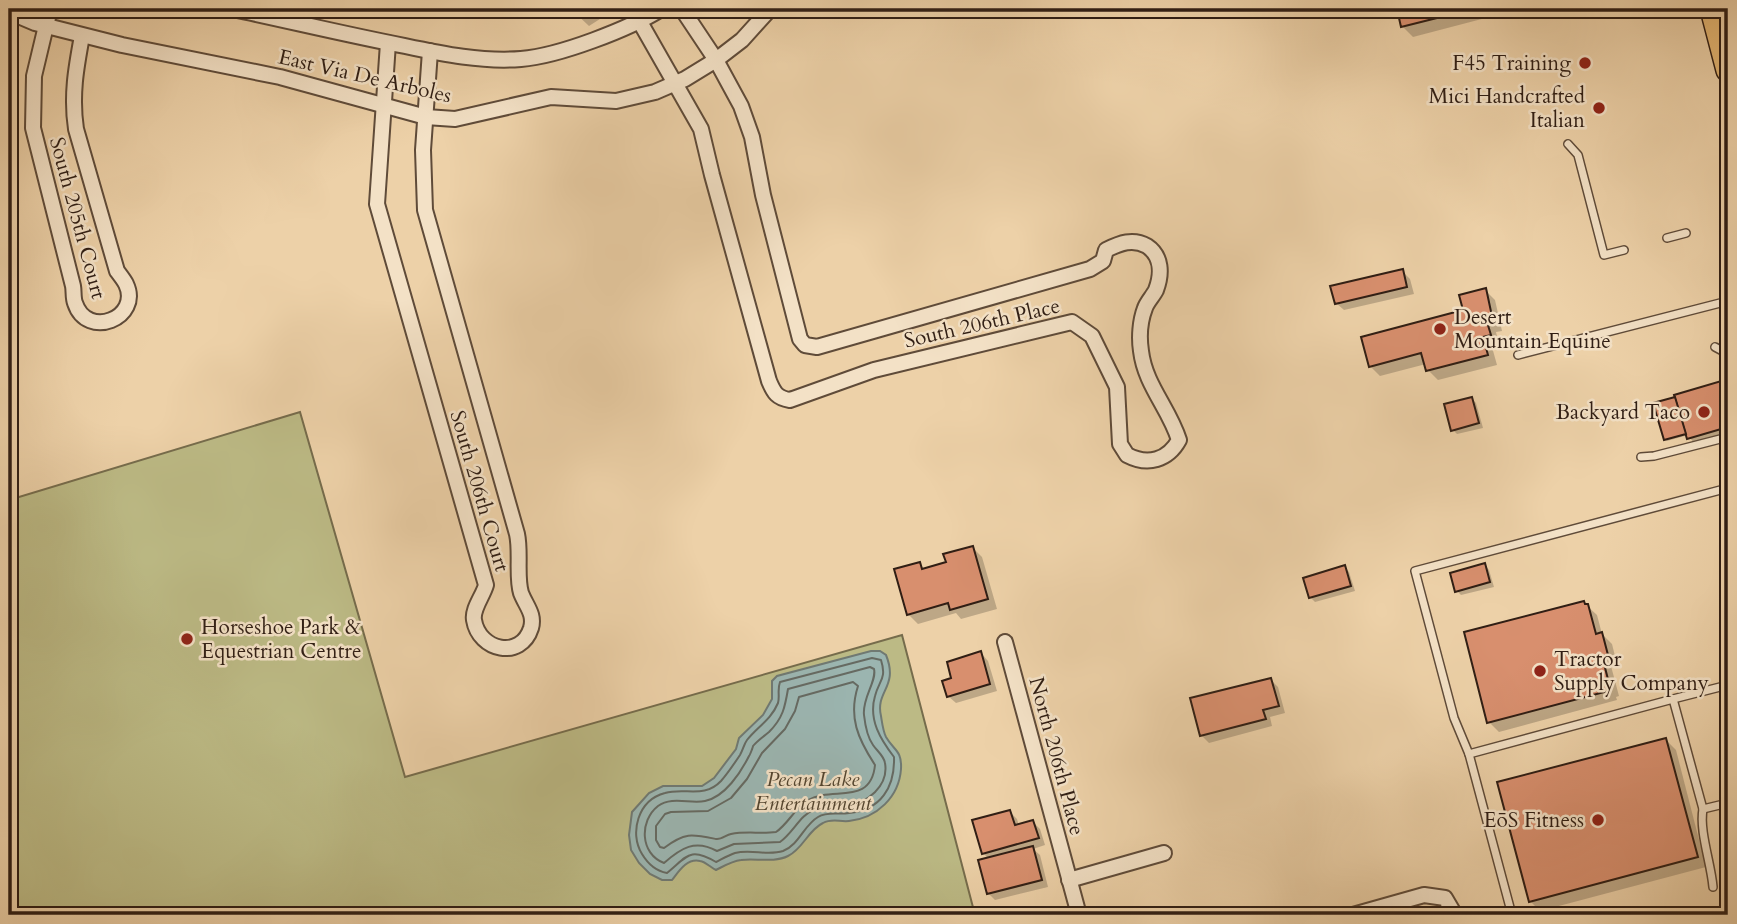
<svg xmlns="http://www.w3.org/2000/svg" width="1737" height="924" font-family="Cardo,serif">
	<rect width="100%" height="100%" fill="#edd1a8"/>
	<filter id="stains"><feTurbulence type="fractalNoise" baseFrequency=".00286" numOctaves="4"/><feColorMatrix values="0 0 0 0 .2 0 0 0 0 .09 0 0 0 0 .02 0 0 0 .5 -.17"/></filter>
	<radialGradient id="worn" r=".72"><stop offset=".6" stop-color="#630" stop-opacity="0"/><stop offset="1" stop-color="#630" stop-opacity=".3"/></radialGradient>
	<polygon fill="#bcba85" stroke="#766c4c" stroke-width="2" points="300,412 405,777 902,635 975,915 9,915 9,500"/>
	<path fill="#9bb5b0" stroke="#707972" stroke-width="2" d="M871,651H880L886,655C899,687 875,691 881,716C882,722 883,731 886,737C894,751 902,750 901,769C899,797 877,818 849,821C839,822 832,818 823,823C808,830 803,849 788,856C774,863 755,858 741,860C732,861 724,866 716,870C710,867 706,862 700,861C687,858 679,871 672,880H662L650,874L639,863L631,850L629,835L632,812L649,793L663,786H702L714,778L736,749L739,738L763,715L772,699V681L777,676Z"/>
	<g fill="#0003">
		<polygon points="571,9 614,9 614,10 589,26"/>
		<polygon points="1398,9 1520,9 1413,37 1403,27"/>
		<polygon points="1402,271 1410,279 1414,294 1344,310 1336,303"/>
		<polygon points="1485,290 1495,300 1502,331 1496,332 1499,345 1492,347 1497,365 1438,380 1428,370 1426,364 1380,376 1370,366 1465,311"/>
		<polygon points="1728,381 1728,436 1696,446 1688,435 1667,441 1665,439 1676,396"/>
		<polygon points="1472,399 1476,403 1483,428 1457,434 1453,430"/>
		<polygon points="972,547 982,557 997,609 961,619 956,613 918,624 908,614 920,564 925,570 948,563"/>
		<polygon points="1485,565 1489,570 1494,587 1461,595 1457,591"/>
		<polygon points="1345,567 1349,572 1355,591 1315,602 1310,597"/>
		<polygon points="1584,603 1597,615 1602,634 1612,644 1617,664 1611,666 1619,696 1616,697 1617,700 1499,732 1489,722"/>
		<polygon points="981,653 988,661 997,691 956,703 948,696 954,679"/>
		<polygon points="1271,680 1278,687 1285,713 1270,717 1272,726 1209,743 1201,735"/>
		<polygon points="1666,740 1676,750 1706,867 1540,911 1530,901"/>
		<polygon points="1010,812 1017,819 1019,826 1033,822 1040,829 1045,845 1033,849 1040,855 1048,887 995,900 988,893 989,859 983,853"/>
	</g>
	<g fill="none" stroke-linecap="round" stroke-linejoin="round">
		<g stroke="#666a62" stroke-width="2">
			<path d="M872,658L881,660C887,679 879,680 875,696C868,720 881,740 894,757C895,787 881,810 849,813C838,815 828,811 818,817C804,825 799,845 783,851C768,856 751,849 735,853C729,855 722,859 716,862C689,846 687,857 667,873C656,871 648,864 642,854C629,833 638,800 665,793C685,787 704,799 721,781C728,773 734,764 740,755C743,750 744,744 747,740C757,727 771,720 778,703C780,696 777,690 780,682Z"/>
			<path d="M870,667L874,669C877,681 862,698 864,715C865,724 868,738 873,745C877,751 884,756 885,763C889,786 867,804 846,805C835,806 826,804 815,809C800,815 793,833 780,842L734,844L717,851C695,839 681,848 664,863C640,854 639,821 658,806C672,796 690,804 705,801C725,797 741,772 749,756C750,755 753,747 753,746C757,741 764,736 769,732C783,718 785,707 788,689Z"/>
			<path d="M853,682L858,686C848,717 858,739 875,765C871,806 833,786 808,800C795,808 788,824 776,832C761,834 746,831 731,834C726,835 721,840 716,839C692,834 685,832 664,848L660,847L656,840V826L665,814L671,812L708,811L731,798L747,779L762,753L785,729L795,711L799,697Z"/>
		</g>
	</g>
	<g fill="#d88f6e" stroke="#301e14" stroke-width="2">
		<polygon points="1397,9 1473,9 1401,27"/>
		<polygon points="1403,269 1407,287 1335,304 1330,286"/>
		<polygon points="1486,288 1493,321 1487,322 1491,335 1483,337 1488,355 1426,371 1421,353 1369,367 1361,337 1463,310 1459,295"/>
		<polygon points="1728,379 1728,427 1687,439 1674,395"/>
		<polygon points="1472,397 1479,423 1451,431 1444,404"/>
		<polygon points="1675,397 1686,434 1664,440 1653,403"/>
		<polygon points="973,546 988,599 950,610 948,603 907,615 894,569 920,562 922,569 946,562 943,554"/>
		<polygon points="1485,563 1490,582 1455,592 1450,573"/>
		<polygon points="1345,565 1351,586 1309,598 1303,578"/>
		<polygon points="1584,601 1585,604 1588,604 1596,634 1602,632 1608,655 1602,656 1610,687 1607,687 1608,691 1487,723 1464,632"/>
		<polygon points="981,651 990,684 947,697 942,681 951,678 947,662"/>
		<polygon points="1271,678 1279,706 1263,710 1266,719 1200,736 1190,698"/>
		<polygon points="1666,738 1698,857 1529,902 1497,782"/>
		<polygon points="1010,810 1015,825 1033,820 1039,838 982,854 972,820"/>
		<polygon points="1033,846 1042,880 987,894 978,860"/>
	</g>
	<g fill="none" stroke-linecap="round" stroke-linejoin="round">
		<g stroke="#5f4b39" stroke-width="10">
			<g id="lane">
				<polyline points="1568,144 1578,155 1604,255 1624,250"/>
				<polyline points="1667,238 1686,233"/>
				<polyline points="1715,347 1728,354"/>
				<polyline points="1518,355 1728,301"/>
				<polyline points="1641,457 1654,456 1728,437"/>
				<polyline points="1728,488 1415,571 1454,718 1469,754 1673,699 1703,809 1728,803"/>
				<polyline points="1673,699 1728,685"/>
				<polyline points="1469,754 1512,915"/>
				<path d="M1703,809C1699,831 1711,863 1713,887"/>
				<polyline points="1728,829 1728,843"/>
			</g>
		</g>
		<g stroke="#5f4b39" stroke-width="18">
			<g id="street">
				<path d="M50,9L34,76L33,128L73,286C74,291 73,298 75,303C87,340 142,318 126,284C124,280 120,275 117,271L76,129C71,96 76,68 82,36"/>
				<path d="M233,9C290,21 348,35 405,46C443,54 482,62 521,59C559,56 629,29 661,9"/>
				<polyline points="9,12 35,23 122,45 280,77 426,117 455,119 551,97 616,101 655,92 685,79 716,60 742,40 770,9"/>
				<path d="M640,22L701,129L712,175L769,381C774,393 777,398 790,400L874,370L1072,322L1092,336L1117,387L1120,444L1127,455C1148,466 1168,460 1179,440C1169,408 1145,385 1141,351C1139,338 1140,321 1145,308C1147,302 1153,296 1156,290C1162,274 1162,256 1147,246C1133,238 1120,243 1106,250L1103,261L1090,269L817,347L805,345L800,339L763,195L752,137L741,106L716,60L682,9"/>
				<path d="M388,43L377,204L486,585C483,596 472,609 474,620C479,651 521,660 531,628C535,614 526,606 521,593C516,577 521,552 517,534L425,210L423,150L430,51"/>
				<polyline points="1005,642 1079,915"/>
				<polyline points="1069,880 1164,853"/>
				<polyline points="1353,915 1424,895 1445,898 1455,915"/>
			</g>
		</g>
		<g stroke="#301e14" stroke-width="26">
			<polyline id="primary" points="1712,9 1728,70"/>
		</g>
		<use href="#lane" stroke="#f3e1c6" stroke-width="7"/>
		<use href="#street" stroke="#f3e1c6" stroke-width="14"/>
		<use href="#primary" stroke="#e6b874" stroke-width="23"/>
	</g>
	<g fill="#8f2418" stroke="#f3e1c6" stroke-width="2.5">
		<circle cx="1585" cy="63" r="7"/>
		<circle cx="1599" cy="108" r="7"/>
		<circle cx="1440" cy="329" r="7"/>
		<circle cx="1704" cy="412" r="7"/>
		<circle cx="187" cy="639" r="7"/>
		<circle cx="1540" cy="671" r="7"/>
		<circle cx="1598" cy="820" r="7"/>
	</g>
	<g text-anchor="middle" stroke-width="5" stroke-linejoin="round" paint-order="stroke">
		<g font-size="21" fill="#301e14" stroke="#f3e1c6" text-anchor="end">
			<text x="1571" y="70">F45 Training</text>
			<text x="1585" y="103">Mici Handcrafted<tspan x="1585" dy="24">Italian</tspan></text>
			<text x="1454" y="324" text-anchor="start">Desert<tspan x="1454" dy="24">Mountain Equine</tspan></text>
			<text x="1690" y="419">Backyard Taco</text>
			<text x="201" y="634" text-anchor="start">Horseshoe Park &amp;<tspan x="201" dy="24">Equestrian Centre</tspan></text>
			<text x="1554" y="666" text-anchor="start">Tractor<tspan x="1554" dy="24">Supply Company</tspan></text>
			<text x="1584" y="827">EōS Fitness</text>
		</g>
		<g font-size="21" fill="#301e14" stroke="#f3e1c6">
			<text transform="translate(365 76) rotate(13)" y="7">East Via De Arboles</text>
			<text transform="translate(78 218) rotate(75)" y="7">South 205th Court</text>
			<text transform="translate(982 323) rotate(-13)" y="7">South 206th Place</text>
			<text transform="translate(480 491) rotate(74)" y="7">South 206th Court</text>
			<text transform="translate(1057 756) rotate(75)" y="7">North 206th Place</text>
		</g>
		<g font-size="21" font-style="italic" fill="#534530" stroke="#f3e1c6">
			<text x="813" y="786">Pecan Lake<tspan x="813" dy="24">Entertainment</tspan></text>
		</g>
	</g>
	<rect width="1737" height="924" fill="none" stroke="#edd1a8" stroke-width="35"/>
	<rect x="10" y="10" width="1716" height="903" fill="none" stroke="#301e14" stroke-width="3.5"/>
	<rect x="18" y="18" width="1702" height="889" fill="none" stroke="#301e14" stroke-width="2"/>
	<rect width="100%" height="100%" filter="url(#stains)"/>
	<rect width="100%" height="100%" fill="url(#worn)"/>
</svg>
